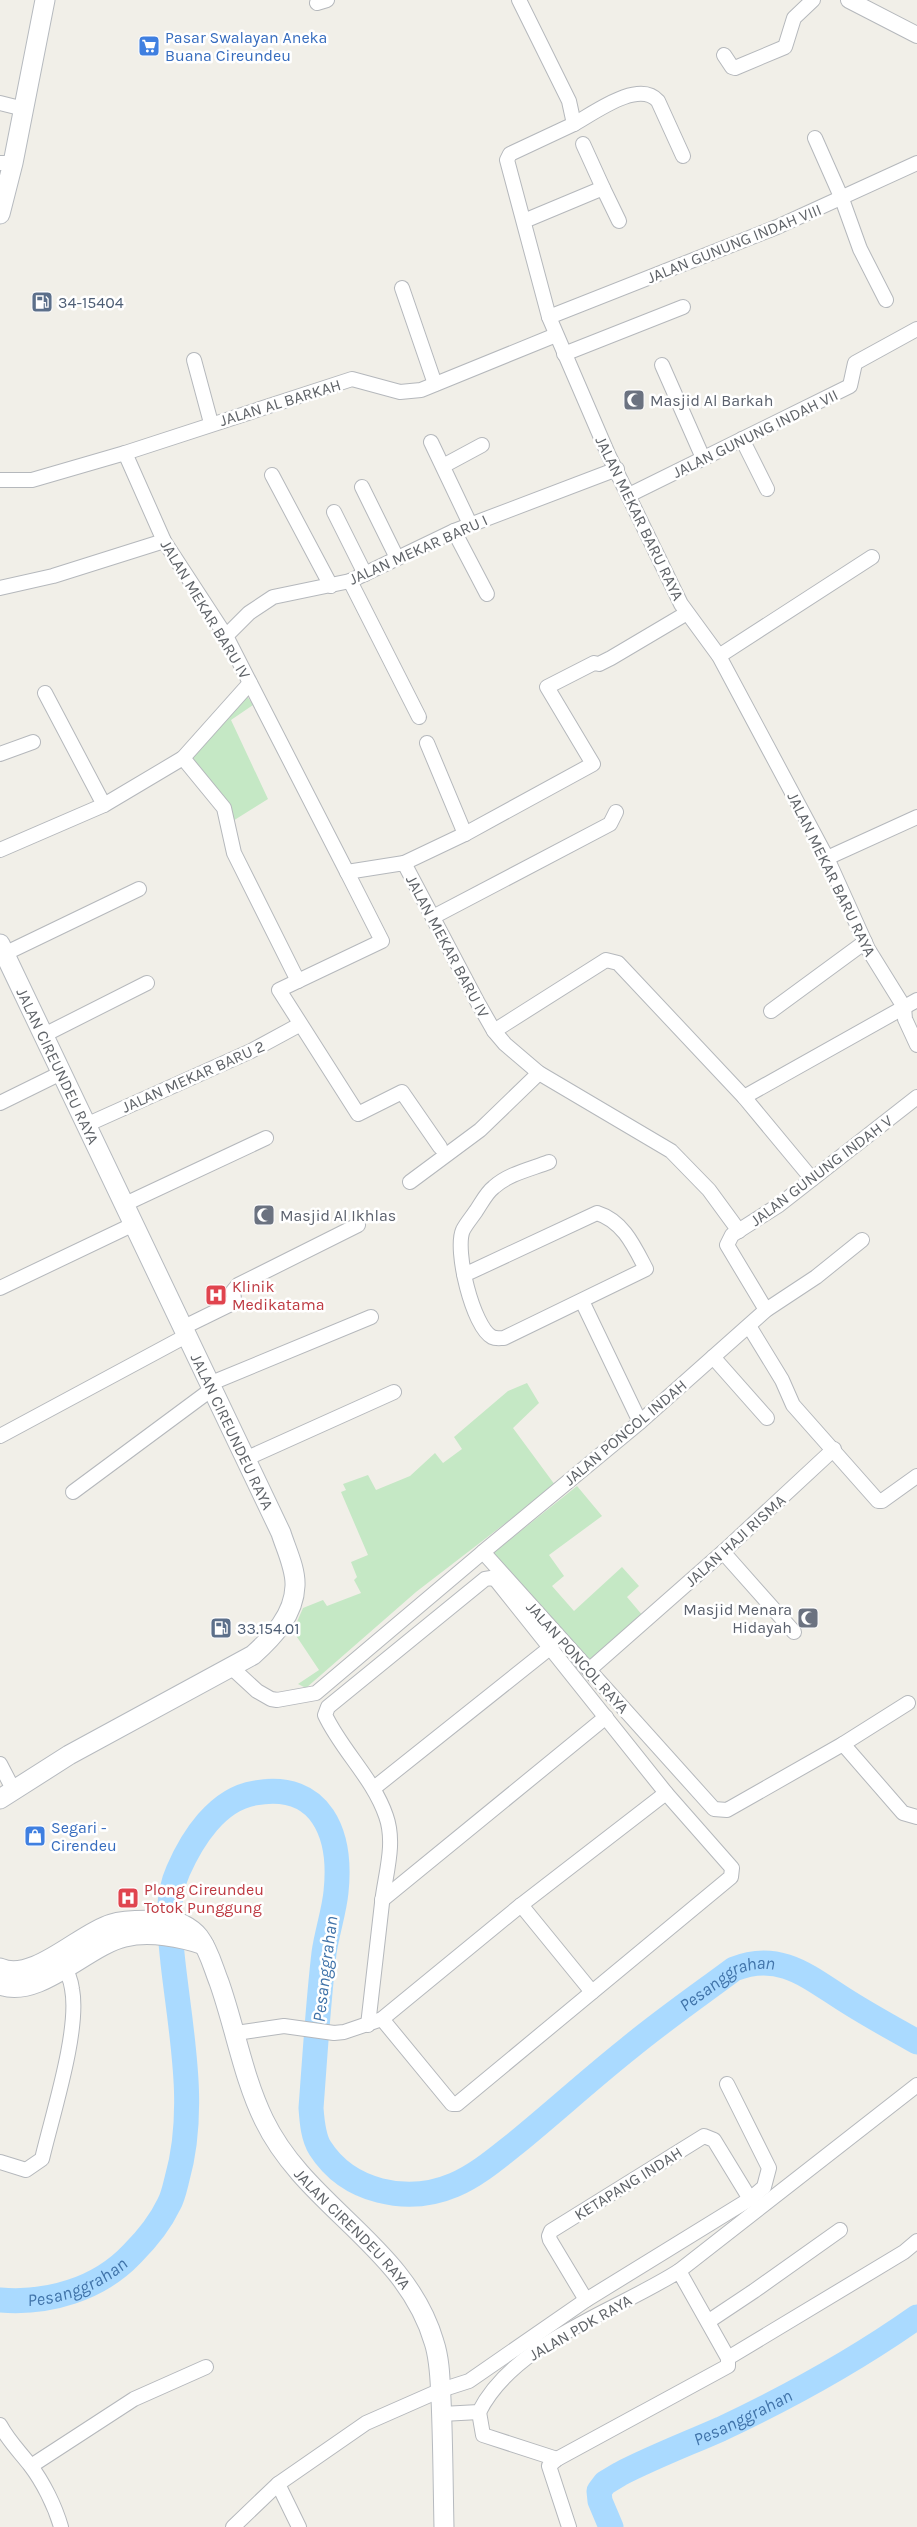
<svg xmlns="http://www.w3.org/2000/svg" width="917" height="2527" font-family="Karla,sans-serif">
	<rect width="100%" height="100%" fill="#f1efe8"/>
	<g fill="#c5e8c5">
		<polygon points="247,696 253,705 231,720 268,799 228,824 186,762"/>
		<polygon points="527,1383 539,1403 513,1428 555,1485 416,1592 306,1688 298,1684 319,1670 293,1631 303,1608 323,1600 327,1606 361,1593 354,1580 357,1577 351,1562 368,1555 341,1492 346,1490 343,1484 368,1475 376,1490 410,1476 435,1453 443,1463 462,1449 454,1437 508,1391"/>
		<polygon points="577,1486 602,1516 549,1555 564,1576 552,1586 574,1611 622,1567 639,1586 627,1597 643,1616 583,1666 492,1554"/>
	</g>
	<g fill="none" stroke-linecap="round" stroke-linejoin="round">
		<g stroke="#aadaff" stroke-width="25">
			<path id="s1" d="M0,2300C48,2304 99,2289 132,2254C147,2239 160,2223 169,2204C173,2197 175,2187 177,2179C197,2109 181,2034 173,1963C170,1933 165,1900 178,1871C192,1839 217,1799 255,1793C322,1781 342,1835 336,1892C334,1912 327,1932 324,1953C318,2004 315,2056 311,2108C312,2121 313,2137 320,2148C348,2192 407,2205 454,2185C476,2176 497,2158 516,2143C554,2112 590,2079 629,2048C663,2020 699,1995 734,1969C783,1949 814,1982 853,2005C874,2018 896,2030 917,2042"/>
			<path id="s2" d="M611,2527L600,2501L599,2491L605,2483L620,2474C653,2457 687,2444 721,2429C789,2397 856,2360 917,2317"/>
		</g>
		<g stroke="#b5b8bc" stroke-width="16">
			<g id="minor">
				<polyline points="519,0 569,101 574,124 510,154 507,160 549,317 608,454 681,604 719,656 827,858 868,949 904,1007 905,1019 917,1045"/>
				<polyline points="317,3 327,0"/>
				<polyline points="724,55 732,67 735,68 785,47 794,18 813,0"/>
				<polyline points="0,103 24,109"/>
				<path d="M574,124C594,113 639,79 658,101L683,156"/>
				<polyline points="815,138 842,199 860,249 886,300"/>
				<polyline points="583,144 603,188"/>
				<polyline points="0,163 13,163"/>
				<polyline points="524,221 603,188 619,221"/>
				<polyline points="402,288 435,384"/>
				<polyline points="549,317 777,227 917,163"/>
				<polyline points="564,354 683,307"/>
				<polyline points="194,360 211,423"/>
				<polyline points="662,365 703,458"/>
				<polyline points="742,439 767,489"/>
				<polyline points="431,442 470,524"/>
				<polyline points="125,453 164,541 226,636 347,872 404,863 478,1003 494,1031 505,1044 539,1073 671,1151 709,1190 739,1231"/>
				<polyline points="443,466 482,445"/>
				<polyline points="272,475 331,586"/>
				<polyline points="0,480 32,480 125,453 352,379 400,392 421,390 556,335"/>
				<polyline points="362,487 397,558"/>
				<polyline points="629,495 850,386 855,363 917,329"/>
				<polyline points="334,512 365,574"/>
				<polyline points="454,531 487,594"/>
				<polyline points="350,581 419,717"/>
				<polyline points="0,588 53,576 164,541"/>
				<polyline points="226,636 249,613 273,597 350,581 454,531 617,469"/>
				<polyline points="719,656 872,557"/>
				<polyline points="45,693 104,805"/>
				<polyline points="427,743 465,834"/>
				<polyline points="0,754 33,742"/>
				<polyline points="183,758 224,808 234,853 298,981"/>
				<polyline points="0,850 104,805 183,758 250,683"/>
				<polyline points="827,858 917,817"/>
				<polyline points="404,863 465,834 593,764 547,687 594,663 599,664 611,658 687,613"/>
				<polyline points="347,872 382,941 279,990 358,1114 402,1092 440,1147"/>
				<polyline points="433,917 610,824 616,812"/>
				<polyline points="0,956 139,889"/>
				<polyline points="771,1011 865,942"/>
				<polyline points="494,1031 606,960 618,963 744,1097 812,1179"/>
				<polyline points="44,1035 147,983"/>
				<polyline points="744,1097 917,1000"/>
				<polyline points="0,1103 61,1073"/>
				<polyline points="86,1125 251,1051 299,1025"/>
				<polyline points="410,1182 480,1130 539,1073"/>
				<polyline points="123,1205 266,1138"/>
				<path d="M464,1275L597,1213C623,1221 634,1246 646,1269L504,1338C500,1338 496,1339 492,1337C473,1327 454,1250 463,1230C466,1224 472,1217 476,1211C481,1204 486,1193 494,1187C508,1174 531,1169 549,1162"/>
				<polyline points="0,1288 132,1225"/>
				<polyline points="582,1301 640,1422"/>
				<polyline points="766,1310 727,1245 732,1235 779,1205 917,1097"/>
				<polyline points="749,1326 782,1380 793,1405 878,1501 882,1501 917,1476"/>
				<polyline points="182,1328 229,1305 234,1299 233,1291 238,1285 358,1225"/>
				<polyline points="713,1357 767,1418"/>
				<polyline points="209,1384 371,1317"/>
				<polyline points="0,1436 186,1336"/>
				<polyline points="245,1459 394,1392"/>
				<polyline points="73,1492 212,1389"/>
				<polyline points="483,1552 640,1422 766,1310 816,1277 862,1240"/>
				<polyline points="723,1552 794,1632"/>
				<polyline points="232,1668 257,1691 271,1699 277,1700 316,1693 483,1552 714,1809 727,1810 843,1744 903,1813 917,1817"/>
				<polyline points="589,1670 723,1552 834,1449"/>
				<polyline points="843,1744 908,1703"/>
				<polyline points="0,1764 13,1789"/>
				<polyline points="374,1788 551,1647"/>
				<polyline points="382,1900 606,1717"/>
				<polyline points="521,1905 592,1992"/>
				<path d="M368,2025C373,1984 377,1944 382,1903C385,1875 396,1844 386,1816C373,1778 342,1751 325,1715L328,1707L485,1579L491,1578L496,1580L666,1793L732,1868L731,1877L457,2104H452L382,2019"/>
				<polyline points="236,2033 284,2026 334,2033 344,2032 382,2019 521,1905 666,1793"/>
				<path d="M0,2162L26,2170L42,2159C52,2116 80,2030 72,1989C71,1979 66,1969 61,1960"/>
				<polyline points="679,2271 917,2085"/>
				<polyline points="586,2300 550,2240 549,2236 551,2231 704,2136 714,2140 750,2199"/>
				<polyline points="709,2321 754,2291 840,2230"/>
				<polyline points="728,2358 904,2252 917,2241"/>
				<polyline points="479,2412 483,2435 557,2459"/>
				<path d="M442,2414L479,2412C514,2342 615,2312 679,2271L728,2358V2366L557,2459L549,2466L569,2527"/>
				<path d="M0,2425C8,2440 19,2451 30,2465C43,2482 55,2506 61,2527"/>
				<polyline points="31,2466 134,2399 206,2367"/>
				<polyline points="278,2484 299,2527"/>
				<polyline points="233,2527 278,2484 366,2423 441,2390 469,2381 586,2300 750,2199 764,2187 769,2168 727,2084"/>
			</g>
		</g>
		<g stroke="#b5b8bc" stroke-width="18">
			<polyline id="tertiary" points="849,0 917,35"/>
		</g>
		<g stroke="#b6babf" stroke-width="21">
			<g id="secondary">
				<polyline points="0,214 13,163 45,0"/>
				<path id="s3" d="M0,944L281,1533C286,1549 296,1569 295,1586C294,1615 273,1637 253,1655L69,1755L0,1799"/>
				<path id="s4" d="M0,1968C33,1983 80,1933 111,1924C127,1919 167,1919 182,1924C188,1927 195,1932 199,1937C209,1950 213,1967 219,1982C235,2027 243,2077 264,2120C306,2207 406,2246 434,2342C440,2360 440,2380 441,2399C443,2442 443,2484 444,2527"/>
				<path d="M0,1985C39,2000 88,1945 125,1937C149,1931 182,1937 204,1945"/>
			</g>
		</g>
		<use href="#minor" stroke="#fff" stroke-width="14"/>
		<use href="#tertiary" stroke="#fff" stroke-width="16"/>
		<use href="#secondary" stroke="#fff" stroke-width="19"/>
	</g>
	<defs>
		<g id="supermarket-square" transform="scale(1.125)"><rect x="-9" y="-9" width="18" height="18" rx="4" fill="#3f7fe0" stroke="#fff"/><path d="M-6-5.5h2.5l.6 2H6L4.5 2H-2.5L-4.4-4H-6ZM-1.5 3.2a1.3 1.3 0 1 0 .1 0ZM3 3.2a1.3 1.3 0 1 0 .1 0Z" fill="#fff"/></g>
		<g id="fuel-square" transform="scale(1.125)"><rect x="-9" y="-9" width="18" height="18" rx="4" fill="#5c6f8a" stroke="#fff"/><path d="M-5.5-6h7V0h2V4h1.3V-2.5L3-4.5l.8-.8L6-3V5H2.5V1h-1V6h-7ZM-4.2-4.7v3.2H.2V-4.7Z" fill="#fff"/></g>
		<g id="mosque-square" transform="scale(1.125)"><rect x="-9" y="-9" width="18" height="18" rx="4" fill="#6b7280" stroke="#fff"/><path d="M3.5-4.9A6 6 0 1 0 3.5 4.9A5 5 0 1 1 3.5-4.9Z" fill="#fff"/></g>
		<g id="hospital-square" transform="scale(1.125)"><rect x="-9" y="-9" width="18" height="18" rx="4" fill="#e0444e" stroke="#fff"/><path d="M-5-5h3v3.5h4V-5h3V5h-3V1.5h-4V5h-3Z" fill="#fff"/></g>
		<g id="shop-square" transform="scale(1.125)"><rect x="-9" y="-9" width="18" height="18" rx="4" fill="#3f7fe0" stroke="#fff"/><path d="M-5-2.5h2.3a2.7 3.5 0 0 1 5.4 0H5L5.5 6h-11ZM-1.5-2.5h3a1.5 2.3 0 0 0-3 0Z" fill="#fff"/></g>
	</defs>
	<g fill-rule="evenodd">
		<use href="#supermarket-square" x="149" y="46"/>
		<use href="#fuel-square" x="42" y="302"/>
		<use href="#mosque-square" x="634" y="400"/>
		<use href="#mosque-square" x="264" y="1215"/>
		<use href="#hospital-square" x="216" y="1295"/>
		<use href="#mosque-square" x="808" y="1618"/>
		<use href="#fuel-square" x="221" y="1628"/>
		<use href="#shop-square" x="35" y="1836"/>
		<use href="#hospital-square" x="128" y="1898"/>
	</g>
	<g text-anchor="middle" stroke-width="5" stroke-linejoin="round" paint-order="stroke">
		<g font-size="16" fill="#366cbe" stroke="#fff" text-anchor="start">
			<text x="165" y="43">Pasar Swalayan Aneka<tspan x="165" dy="18">Buana Cireundeu</tspan></text>
			<text x="51" y="1833">Segari -<tspan x="51" dy="18">Cirendeu</tspan></text>
		</g>
		<g font-size="16" fill="#5f6368" stroke="#fff">
			<text transform="translate(734 243) rotate(-22)" y="6">JALAN GUNUNG INDAH VIII</text>
			<text transform="translate(280 402) rotate(-17)" y="6">JALAN AL BARKAH</text>
			<text transform="translate(755 433) rotate(-26)" y="6">JALAN GUNUNG INDAH VII</text>
			<text transform="translate(640 518) rotate(64)" y="6">JALAN MEKAR BARU RAYA</text>
			<text transform="translate(418 549) rotate(-24)" y="6">JALAN MEKAR BARU I</text>
			<text transform="translate(206 609) rotate(59)" y="6">JALAN MEKAR BARU IV</text>
			<text transform="translate(832 874) rotate(64)" y="6">JALAN MEKAR BARU RAYA</text>
			<text transform="translate(448 946) rotate(62)" y="6">JALAN MEKAR BARU IV</text>
			<text dy="6" stroke="none"><textPath href="#s3" startOffset="135">JALAN CIREUNDEU RAYA</textPath></text>
			<text transform="translate(193 1076) rotate(-24)" y="6">JALAN MEKAR BARU 2</text>
			<text transform="translate(821 1170) rotate(-37)" y="6">JALAN GUNUNG INDAH V</text>
			<text dy="6" stroke="none"><textPath href="#s3" startOffset="540">JALAN CIREUNDEU RAYA</textPath></text>
			<text transform="translate(625 1432) rotate(-40)" y="6">JALAN PONCOL INDAH</text>
			<text transform="translate(735 1540) rotate(-42)" y="6">JALAN HAJI RISMA</text>
			<text transform="translate(578 1657) rotate(48)" y="6">JALAN PONCOL RAYA</text>
			<text transform="translate(628 2183) rotate(-32)" y="6">KETAPANG INDAH</text>
			<text dy="6" stroke="none"><textPath href="#s4" startOffset="552">JALAN CIRENDEU RAYA</textPath></text>
			<text transform="translate(580 2327) rotate(-30)" y="6">JALAN PDK RAYA</text>
		</g>
		<g font-size="16" fill="#4e5e75" stroke="#fff" text-anchor="start">
			<text x="58" y="308">34-15404</text>
			<text x="237" y="1634">33.154.01</text>
		</g>
		<g font-size="16" fill="#5b616d" stroke="#fff" text-anchor="start">
			<text x="650" y="406">Masjid Al Barkah</text>
			<text x="280" y="1221">Masjid Al Ikhlas</text>
			<text x="792" y="1615" text-anchor="end">Masjid Menara<tspan x="792" dy="18">Hidayah</tspan></text>
		</g>
		<g font-size="16" fill="#be3a42" stroke="#fff" text-anchor="start">
			<text x="232" y="1292">Klinik<tspan x="232" dy="18">Medikatama</tspan></text>
			<text x="144" y="1895">Plong Cireundeu<tspan x="144" dy="18">Totok Punggung</tspan></text>
		</g>
		<g font-size="18" font-style="italic" fill="#4174aa" stroke="#fff">
			<text transform="translate(325 1969) rotate(-83)" y="6">Pesanggrahan</text>
			<text dy="6" stroke="none"><textPath href="#s1" startOffset="1565">Pesanggrahan</textPath></text>
			<text dy="6" stroke="none"><textPath href="#s1" startOffset="81">Pesanggrahan</textPath></text>
			<text dy="6" stroke="none"><textPath href="#s2" startOffset="201">Pesanggrahan</textPath></text>
		</g>
	</g>
</svg>
